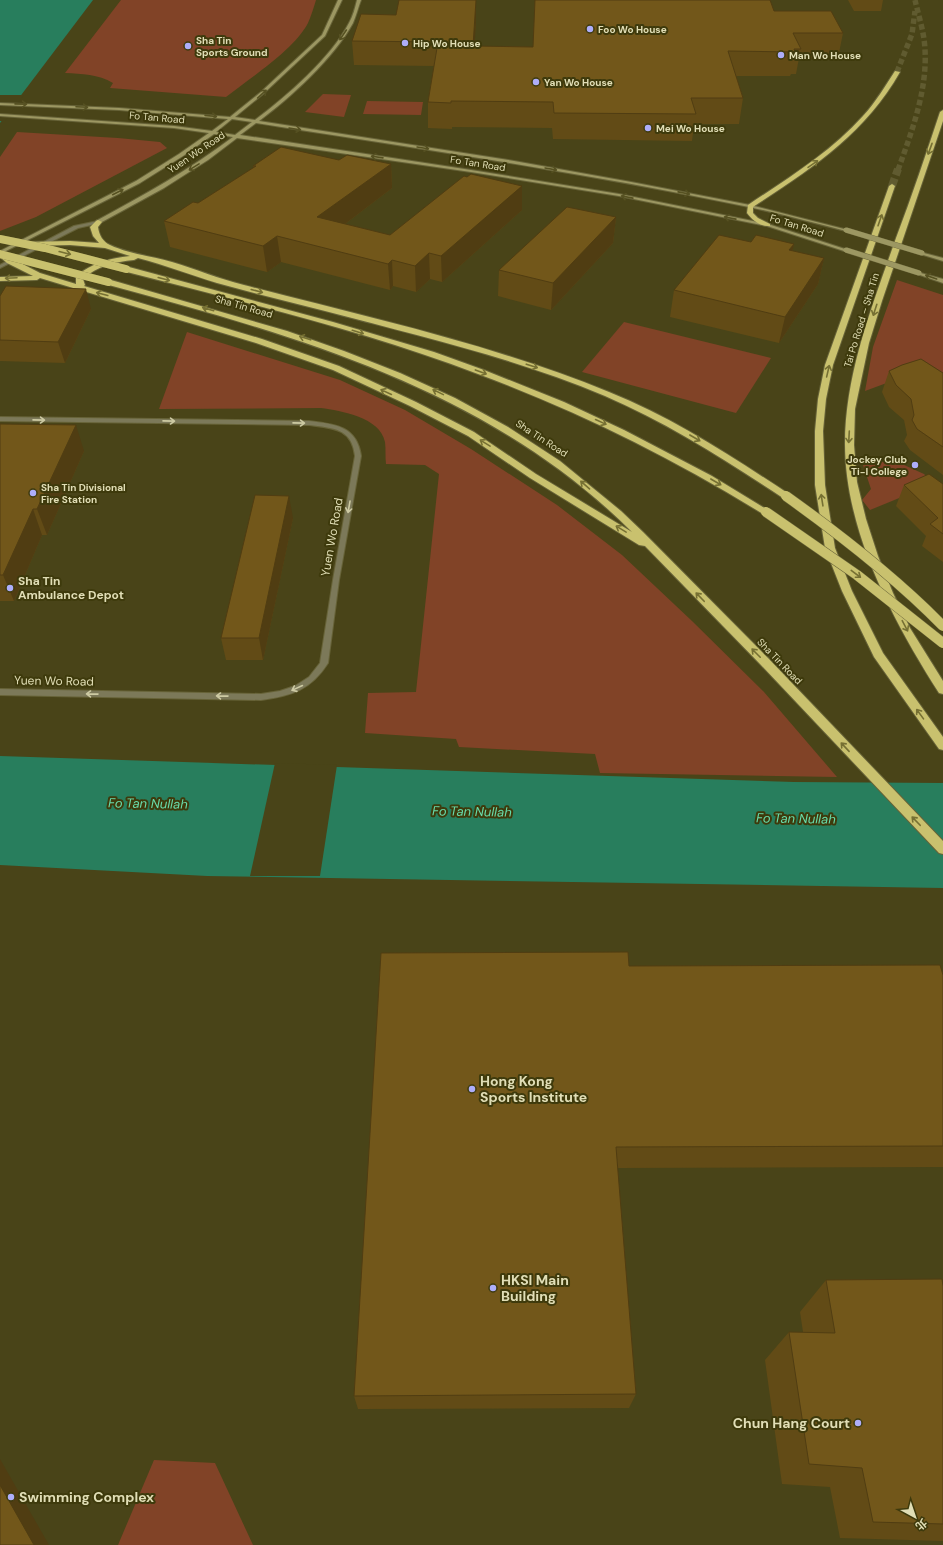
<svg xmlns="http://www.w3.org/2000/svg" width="943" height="1545" font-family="'DM Sans','Noto Sans TC',sans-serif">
	<rect width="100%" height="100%" fill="#494418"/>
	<g fill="#814327">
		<path d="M121,0H316C314,7 311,16 308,23C294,50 250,78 226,97L110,88L113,83C98,74 82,74 65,73Z"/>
		<polygon points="323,94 351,95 344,117 305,112"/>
		<polygon points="367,101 423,102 421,115 363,114"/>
		<polygon points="17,132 118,138 160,142 167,148 36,217 0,231 0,157"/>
		<polygon points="897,280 943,295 943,394 892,381 865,391 873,347"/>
		<polygon points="624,322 771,358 736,413 582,372"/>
		<path d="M187,332L340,380L405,410L471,449L557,505L622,555L692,621L764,692L837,777L600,773L595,754L459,747L456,739L365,733L368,693L416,692L439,474L425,465L386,464C385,457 386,449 385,442C380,417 341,411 321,408L159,409Z"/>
		<polygon points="893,460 924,474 933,483 909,494 870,510 862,500 871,489 863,465"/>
		<polygon points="154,1460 215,1463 253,1545 118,1545"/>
	</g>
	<g fill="#287e5d">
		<polygon points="0,0 93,0 0,123"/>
		<polygon points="0,756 794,782 943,783 943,888 207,876 0,865"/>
	</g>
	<g fill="#494418">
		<polygon points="0,95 24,95 5,121 0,121"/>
		<polygon points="275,763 337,765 320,876 250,876"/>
	</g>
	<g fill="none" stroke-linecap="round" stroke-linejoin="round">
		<g stroke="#605b30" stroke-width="5.5" stroke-dasharray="5.5 3" stroke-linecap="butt">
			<polyline points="897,72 912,34 915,11"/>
			<path d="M898,170C913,128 930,84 924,39C922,26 918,13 915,0"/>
		</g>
		<polyline stroke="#605b30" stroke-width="8" stroke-dasharray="8 3.5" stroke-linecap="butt" points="892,186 898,169"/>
		<g stroke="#676338" stroke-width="2">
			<g id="street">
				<polygon points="98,221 100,221 100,223 78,228 0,268 0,265 74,226"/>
				<path d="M0,417L309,421C335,424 357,426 361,456L339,580L328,663C311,690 291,696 261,700L0,695V689L261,694L280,691L295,686L309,677L320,663L333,580L355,456C352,428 333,428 309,425L0,421Z"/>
			</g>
		</g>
		<g stroke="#676338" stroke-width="2">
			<g id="secondary">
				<path d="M338,0H342L325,36L263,94L235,117L255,120C286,97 331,58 349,23C353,16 355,8 357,0H361C358,8 356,16 353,23C334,58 290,98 259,121L514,161L631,182L750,205L848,230L846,231C814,223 782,214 749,207C586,173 421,149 256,123L240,135L471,170L619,194L768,224L848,250L844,251L767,226L619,196L471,172L237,138L208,160L164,188L100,223H96V221C144,195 189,170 233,137L214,134L183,156L140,183L0,254V251L136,181L179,154L209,133L174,128L0,116V114L174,126L212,131L228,119L119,110L0,105V103L119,108L230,117L261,92L322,35ZM232,119L252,122L235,135L216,132Z"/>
				<polygon points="920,252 943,258 943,261 920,254"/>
				<polygon points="917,272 943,279 943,283 917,274"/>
			</g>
		</g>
		<g stroke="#676338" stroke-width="2">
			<g id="highway">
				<path d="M895,71L900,72C864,135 812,168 753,207V213L758,218L770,224V226C761,227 752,220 747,213L748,205C788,178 831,152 863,116C876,102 885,86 895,71Z"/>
				<path d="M943,110V121L882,301L869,343L855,409L854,445L857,482L866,519L878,556L893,593L910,628L943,681V694L939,693C893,621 845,531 845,444C845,373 873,304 896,238C912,196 926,154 940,112Z"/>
				<polygon points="892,184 895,186 833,365 826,399 823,431 825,485 835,548 852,591 883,653 943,737 943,750 939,749 874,657 842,591 825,548 815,485 815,431 818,399 825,365 889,186"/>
				<path d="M98,220L102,222L98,227C99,235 103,242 110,245C129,254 152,256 172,262C196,269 219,279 244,285C366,317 492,344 609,392C674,418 731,456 789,494L791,496L789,498H783C725,460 668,423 605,396C515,358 419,336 325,311C289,302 253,293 217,283C191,275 165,265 138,258L134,260C115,262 97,266 83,279L85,285L84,286L262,339L339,366L416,402L474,432L536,474L632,532C489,389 294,335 105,284L104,282L108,280H111L287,331L344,351L400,373L455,398L508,427L560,461L621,511L643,532L768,658L943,841V854L939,853L760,664L645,546L639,545L530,478L468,436L410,406L333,370L256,343L40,278L37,280L0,281V277L33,276L7,263L0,257V251L13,259L40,273L76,284V276C92,263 110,258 130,256L105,248L70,245L25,246L21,244L25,242L70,241L99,243L93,236L90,227L96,221Z"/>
				<path d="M123,267H129L333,322L434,352L484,370L564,402L624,430L712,476L771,512L769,514H763C672,458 578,411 478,374C363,330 242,302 123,271Z"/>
			</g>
		</g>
		<use href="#street" fill="#7c7959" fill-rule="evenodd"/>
		<use href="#secondary" fill="#9c9762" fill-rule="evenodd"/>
		<use href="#highway" fill="#c9c16e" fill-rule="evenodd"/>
		<g stroke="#676338" stroke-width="6" stroke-linecap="butt">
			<g id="secondary-bridge">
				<polyline points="846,230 922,253"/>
				<polyline points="846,250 919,273"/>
			</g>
		</g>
		<g stroke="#676338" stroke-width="8" stroke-linecap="butt">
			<g id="highway-bridge-far1">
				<polyline points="0,239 45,248 126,269"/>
				<polyline points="0,254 108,282"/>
			</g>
		</g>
		<g stroke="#676338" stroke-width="11" stroke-linecap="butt">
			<g id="highway-bridge">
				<path d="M786,496C842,536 895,577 943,626"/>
				<polyline points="766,512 857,575 943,643"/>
			</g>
		</g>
		<use href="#secondary-bridge" stroke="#9c9762" stroke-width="5"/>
		<use href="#highway-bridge-far1" stroke="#c9c16e" stroke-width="8"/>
		<use href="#highway-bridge" stroke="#c9c16e" stroke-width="10"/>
	</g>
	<g fill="#624b16">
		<polygon points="476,0 476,22 474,46 533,47 774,11 843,33 838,58 799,58 796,74 791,74 790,76 736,76 743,98 739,124 694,124 692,141 553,139 552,128 452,127 452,129 428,128 428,102 434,66 354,65 352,41 396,15"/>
		<polygon points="848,0 883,0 881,11 854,11"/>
		<polygon points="339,160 391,164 392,188 345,224 390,235 522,210 442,282 430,279 416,292 393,286 390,290 281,262 267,272 170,247 164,221 198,203 253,168 253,166"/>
		<polygon points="616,217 613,243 551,310 498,296 499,270"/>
		<polygon points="751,242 794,244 792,251 824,258 818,284 779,343 670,317 674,290"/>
		<polygon points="0,296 91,309 65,363 0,361"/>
		<polygon points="889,371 943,373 943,475 910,450 904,441 907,435 904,420 889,407 882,392"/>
		<polygon points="0,424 84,451 47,535 42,535 14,601 0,601"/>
		<polygon points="943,484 943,562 922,546 926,536 896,506 904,485"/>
		<polygon points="293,518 263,660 226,660 221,638"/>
		<polygon points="629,966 943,975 943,1167 617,1168 636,1394 629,1408 358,1409 354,1396"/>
		<polygon points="826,1280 943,1286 943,1541 840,1538 830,1487 782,1484 765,1360 789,1332 803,1332 800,1312"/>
	</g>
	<g fill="#503d12">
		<polygon points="476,0 476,22 473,71 473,46"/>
		<polygon points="391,164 392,188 320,243 317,217"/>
		<polygon points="522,186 522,210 442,282 441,256"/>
		<polygon points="616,217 613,243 551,310 553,283"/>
		<polygon points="277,236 281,262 267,272 263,246"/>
		<polygon points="794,244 788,270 789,250"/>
		<polygon points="429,253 430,279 416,292 415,266"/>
		<polygon points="824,258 818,284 779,343 785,317"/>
		<polygon points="392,260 393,286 390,290 388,264"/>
		<polygon points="86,289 91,309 65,363 58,342"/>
		<polygon points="76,425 84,451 47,535 37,509"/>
		<polygon points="289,496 293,518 263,660 259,638"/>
		<polygon points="33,509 42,535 14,601 3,575"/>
		<polygon points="0,1459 49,1545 34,1545 0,1485"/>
	</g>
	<g fill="#72571a" stroke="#503d12">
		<polygon points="399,0 476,0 473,46 533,47 535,0 770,0 774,11 831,11 843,33 793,33 801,49 794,49 795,52 728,51 743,98 691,98 696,114 554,113 553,102 451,101 451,103 428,102 438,42 352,41 361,14 396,15"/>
		<polygon points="281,147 339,160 347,155 391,164 317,217 390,235 464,176 467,177 471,174 522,186 441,256 429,253 415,266 392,260 388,264 277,236 263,246 164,221 193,202 198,203 256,166 253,166"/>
		<polygon points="567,207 616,217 553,283 499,270"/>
		<polygon points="719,235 751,242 756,235 794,244 789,250 824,258 785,317 674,290"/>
		<polygon points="6,286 86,289 58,342 0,340 0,296"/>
		<polygon points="921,359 943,373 943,447 917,429 912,420 914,415 911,399 896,385 889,371 902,365"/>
		<polygon points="0,424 76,425 37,509 33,509 3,575 0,575"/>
		<polygon points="929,474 943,484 943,534 930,524 938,518 904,485"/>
		<polygon points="255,495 289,496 259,638 221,638"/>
		<polygon points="628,952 629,966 940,965 943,975 943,1146 616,1147 636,1394 354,1396 381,953"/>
		<polygon points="942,1279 943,1286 943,1524 873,1522 862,1468 809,1464 789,1332 835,1333 826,1280"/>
		<polygon points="0,1485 34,1545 0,1545"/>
	</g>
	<defs><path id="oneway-shaft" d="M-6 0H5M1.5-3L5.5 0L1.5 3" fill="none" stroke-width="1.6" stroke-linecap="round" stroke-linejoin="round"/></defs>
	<g stroke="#565122">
		<use href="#oneway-shaft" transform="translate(343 35) rotate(124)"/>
		<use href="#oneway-shaft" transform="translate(262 94) rotate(-42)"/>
		<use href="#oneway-shaft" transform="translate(21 104) rotate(1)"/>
		<use href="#oneway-shaft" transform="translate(82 107) rotate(3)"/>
		<use href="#oneway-shaft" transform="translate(211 116) rotate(6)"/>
		<use href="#oneway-shaft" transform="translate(295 129) rotate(8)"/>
		<use href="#oneway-shaft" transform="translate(423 148) rotate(9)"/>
		<use href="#oneway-shaft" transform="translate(377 157) rotate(-172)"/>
		<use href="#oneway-shaft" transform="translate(194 167) rotate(148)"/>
		<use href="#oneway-shaft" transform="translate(551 169) rotate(10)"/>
		<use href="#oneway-shaft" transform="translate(118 192) rotate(-27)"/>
		<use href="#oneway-shaft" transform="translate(684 193) rotate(11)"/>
		<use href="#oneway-shaft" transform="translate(627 197) rotate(-169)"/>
		<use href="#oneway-shaft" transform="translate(730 218) rotate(-169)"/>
		<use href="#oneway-shaft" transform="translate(931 277) rotate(-161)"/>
	</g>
	<g stroke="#767033">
		<use href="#oneway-shaft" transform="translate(930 149) rotate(110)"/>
		<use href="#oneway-shaft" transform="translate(813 164) rotate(-35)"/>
		<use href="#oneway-shaft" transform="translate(880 220) rotate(-71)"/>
		<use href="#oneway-shaft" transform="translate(65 253) rotate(14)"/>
		<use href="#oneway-shaft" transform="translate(11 278) rotate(177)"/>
		<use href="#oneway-shaft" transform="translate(164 279) rotate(15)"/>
		<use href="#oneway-shaft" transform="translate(257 291) rotate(15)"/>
		<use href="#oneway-shaft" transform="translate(102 294) rotate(-165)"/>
		<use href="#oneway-shaft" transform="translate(208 309) rotate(-164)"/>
		<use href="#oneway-shaft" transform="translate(875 310) rotate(108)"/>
		<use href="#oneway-shaft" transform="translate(358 332) rotate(17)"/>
		<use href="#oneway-shaft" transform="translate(305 338) rotate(-162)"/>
		<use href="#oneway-shaft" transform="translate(532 366) rotate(18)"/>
		<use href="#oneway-shaft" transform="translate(828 371) rotate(-77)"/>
		<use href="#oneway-shaft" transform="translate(481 372) rotate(20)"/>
		<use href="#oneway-shaft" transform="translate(386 392) rotate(-155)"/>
		<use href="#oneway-shaft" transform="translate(438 392) rotate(-154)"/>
		<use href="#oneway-shaft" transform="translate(601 422) rotate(25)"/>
		<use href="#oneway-shaft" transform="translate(849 437) rotate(93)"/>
		<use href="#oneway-shaft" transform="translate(695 438) rotate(30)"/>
		<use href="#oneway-shaft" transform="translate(485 443) rotate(-148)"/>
		<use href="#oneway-shaft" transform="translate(716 482) rotate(30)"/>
		<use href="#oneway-shaft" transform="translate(585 485) rotate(-139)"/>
		<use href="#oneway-shaft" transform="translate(822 500) rotate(-99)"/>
		<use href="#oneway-shaft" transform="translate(621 529) rotate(-149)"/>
		<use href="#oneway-shaft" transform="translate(856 574) rotate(37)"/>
		<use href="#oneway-shaft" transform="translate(700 597) rotate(-134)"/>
		<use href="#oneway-shaft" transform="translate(905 626) rotate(62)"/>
		<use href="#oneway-shaft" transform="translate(756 653) rotate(-135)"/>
		<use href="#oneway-shaft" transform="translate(920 714) rotate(-126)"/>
		<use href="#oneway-shaft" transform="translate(845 747) rotate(-133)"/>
		<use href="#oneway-shaft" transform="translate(916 821) rotate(-134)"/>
	</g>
	<g stroke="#cdcaa3">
		<use href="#oneway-shaft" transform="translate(39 420) rotate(1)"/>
		<use href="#oneway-shaft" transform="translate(169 421) rotate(1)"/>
		<use href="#oneway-shaft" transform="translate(299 423) rotate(1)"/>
		<use href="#oneway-shaft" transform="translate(349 507) rotate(100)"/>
		<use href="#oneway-shaft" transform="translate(297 688) rotate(155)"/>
		<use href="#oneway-shaft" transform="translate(92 694) rotate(-179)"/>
		<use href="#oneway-shaft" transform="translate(222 696) rotate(-179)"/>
	</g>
	<g fill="#aeaefa" stroke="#3e3a0c" stroke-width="1.5">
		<circle cx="590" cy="29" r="4"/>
		<circle cx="405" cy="43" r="4"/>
		<circle cx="188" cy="46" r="4"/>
		<circle cx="781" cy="55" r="4"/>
		<circle cx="536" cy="82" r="4"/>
		<circle cx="648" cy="128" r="4"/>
		<circle cx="915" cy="465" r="4"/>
		<circle cx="33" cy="493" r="4"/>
		<circle cx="10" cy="588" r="4"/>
		<circle cx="472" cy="1089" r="4"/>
		<circle cx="493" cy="1288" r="4"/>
		<circle cx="858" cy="1423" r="4"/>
		<circle cx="11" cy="1497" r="4"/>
	</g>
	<g text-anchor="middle" stroke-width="4" stroke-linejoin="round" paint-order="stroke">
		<g font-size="10" font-weight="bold" fill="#e1deb6" stroke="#3e3a0c" text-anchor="start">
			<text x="598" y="33">Foo Wo House</text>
			<text x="196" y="44">Sha Tin<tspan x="196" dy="12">Sports Ground</tspan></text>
			<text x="413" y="47">Hip Wo House</text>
			<text x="789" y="59">Man Wo House</text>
			<text x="544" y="86">Yan Wo House</text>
			<text x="656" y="132">Mei Wo House</text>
			<text x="907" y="463" text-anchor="end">Jockey Club<tspan x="907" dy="12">Ti-I College</tspan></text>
			<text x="41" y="491">Sha Tin Divisional<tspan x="41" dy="12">Fire Station</tspan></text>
		</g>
		<g font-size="10" fill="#e1deb6" stroke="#3e3a0c">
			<text transform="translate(157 117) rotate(5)" y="4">Fo Tan Road</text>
			<text transform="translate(196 152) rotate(-34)" y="4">Yuen Wo Road</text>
			<text transform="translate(478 163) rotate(9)" y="4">Fo Tan Road</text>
			<text transform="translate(797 225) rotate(17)" y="4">Fo Tan Road</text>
			<text transform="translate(244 306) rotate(16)" y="4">Sha Tin Road</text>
			<text transform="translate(861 320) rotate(-73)" y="4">Tai Po Road – Sha Tin</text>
			<text transform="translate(542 438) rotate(33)" y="4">Sha Tin Road</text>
			<text transform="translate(780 661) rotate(46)" y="4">Sha Tin Road</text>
		</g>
		<g font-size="12" fill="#e1deb6" stroke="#3e3a0c">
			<text transform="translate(332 537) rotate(-80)" y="4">Yuen Wo Road</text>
			<text transform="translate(54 681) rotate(1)" y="4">Yuen Wo Road</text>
		</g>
		<g font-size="12" font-weight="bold" fill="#e1deb6" stroke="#3e3a0c" text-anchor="start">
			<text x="18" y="585">Sha Tin<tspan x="18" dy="14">Ambulance Depot</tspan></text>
		</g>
		<g font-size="13" font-style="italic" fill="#68dcab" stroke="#3e3a0c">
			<text transform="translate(148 803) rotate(1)" y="5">Fo Tan Nullah</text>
			<text transform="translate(472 811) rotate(1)" y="5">Fo Tan Nullah</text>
			<text transform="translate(796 818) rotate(1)" y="5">Fo Tan Nullah</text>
		</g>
		<g font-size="14" font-weight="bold" fill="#e1deb6" stroke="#3e3a0c" text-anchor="start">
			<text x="480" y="1086">Hong Kong<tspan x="480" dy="16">Sports Institute</tspan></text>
			<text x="501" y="1285">HKSI Main<tspan x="501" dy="16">Building</tspan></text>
			<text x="850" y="1428" text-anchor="end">Chun Hang Court</text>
			<text x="19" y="1502">Swimming Complex</text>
		</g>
	</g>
	<g transform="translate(915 1517) rotate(140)" stroke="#3e3a0c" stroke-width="3" paint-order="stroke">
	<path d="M0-3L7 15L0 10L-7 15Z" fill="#e1deb6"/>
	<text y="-6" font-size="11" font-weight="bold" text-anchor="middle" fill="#e1deb6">北</text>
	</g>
</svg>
